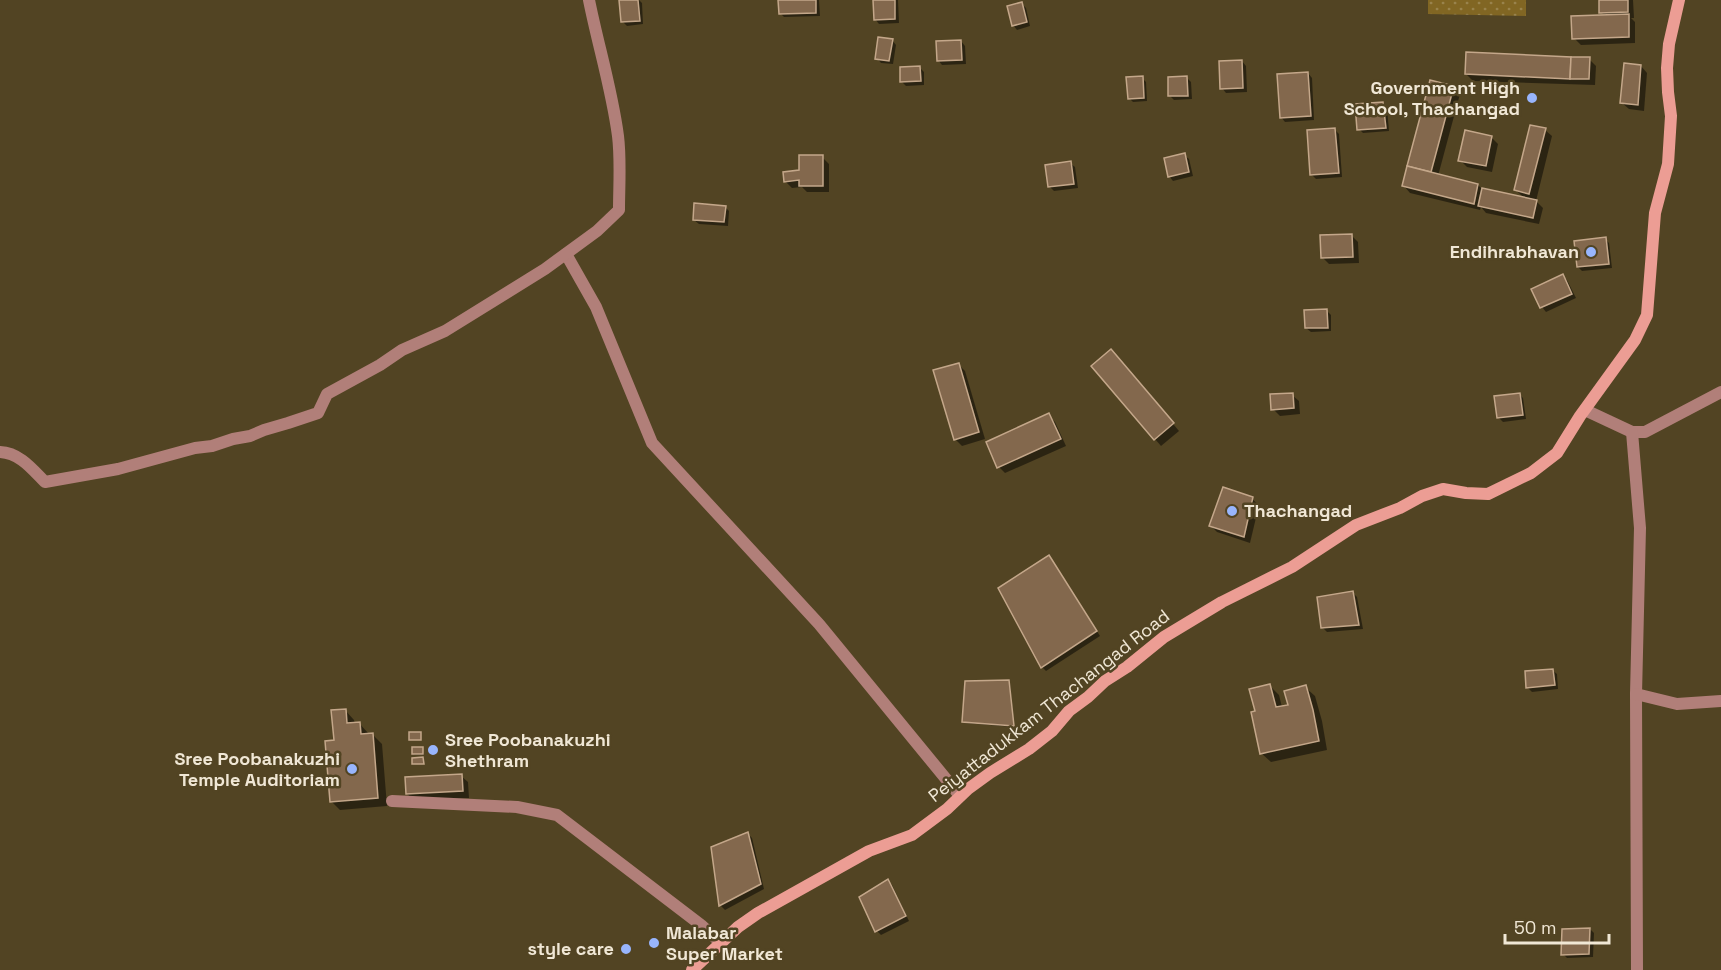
<svg xmlns="http://www.w3.org/2000/svg" width="1721" height="970" font-family="'Space Grotesk',sans-serif">
	<defs>
		<pattern id="park-dots" width="8" height="8" patternUnits="userSpaceOnUse" patternTransform="scale(1.5)"><rect width="8" height="8" fill="#816623"/><path d="M2 2h.1M6 6h.1" fill="none" stroke="#99834c" stroke-width="1.8" stroke-linecap="round"/></pattern>
	</defs>
	<rect width="100%" height="100%" fill="#524423"/>
	<polygon fill="url(#park-dots)" points="1428,0 1526,0 1526,16 1428,14"/>
	<g fill="#0007">
		<polygon points="621,0 639,0 642,3 643,24 627,26 623,22"/>
		<polygon points="780,0 819,0 820,16 784,17 780,13"/>
		<polygon points="874,0 898,0 899,23 879,24 875,19"/>
		<polygon points="1600,0 1633,0 1634,18 1631,18 1635,22 1635,43 1581,45 1574,38 1605,16 1601,12"/>
		<polygon points="1022,4 1026,8 1030,26 1017,30 1013,25"/>
		<polygon points="892,40 896,45 893,64 881,63 877,58"/>
		<polygon points="961,41 965,46 966,64 942,65 938,60"/>
		<polygon points="1589,59 1596,66 1595,85 1473,81 1466,74"/>
		<polygon points="1242,61 1246,66 1247,92 1226,93 1222,88"/>
		<polygon points="1641,66 1647,73 1644,111 1629,109 1622,103"/>
		<polygon points="919,67 924,72 924,85 906,86 902,82"/>
		<polygon points="1308,73 1312,78 1314,120 1285,122 1281,117"/>
		<polygon points="1142,78 1146,82 1147,101 1133,102 1129,98"/>
		<polygon points="1187,78 1191,82 1192,99 1174,100 1170,96"/>
		<polygon points="1432,81 1453,87 1460,94 1438,176 1478,185 1482,189 1525,199 1516,190 1545,130 1552,136 1536,201 1543,208 1539,224 1486,213 1481,207 1480,210 1410,193 1404,186"/>
		<polygon points="1383,103 1387,108 1389,131 1363,133 1359,129"/>
		<polygon points="1335,130 1339,134 1342,177 1316,179 1311,174"/>
		<polygon points="1491,137 1498,144 1492,172 1467,167 1460,160"/>
		<polygon points="1184,155 1189,159 1193,176 1173,181 1169,176"/>
		<polygon points="822,157 829,164 829,192 807,192 802,187 792,188 785,181"/>
		<polygon points="1070,163 1075,167 1078,188 1054,191 1050,187"/>
		<polygon points="725,207 729,211 728,226 699,224 694,220"/>
		<polygon points="1351,235 1358,242 1359,263 1329,264 1322,257"/>
		<polygon points="1605,239 1609,243 1612,268 1582,271 1578,267"/>
		<polygon points="1563,276 1567,280 1576,298 1546,312 1542,307 1533,290"/>
		<polygon points="1327,311 1331,315 1331,331 1311,332 1306,328"/>
		<polygon points="1118,358 1179,431 1161,446 1155,439"/>
		<polygon points="958,364 965,371 985,439 962,446 955,439"/>
		<polygon points="1519,394 1523,398 1526,419 1503,422 1499,418"/>
		<polygon points="1292,395 1299,401 1300,414 1280,416 1273,409"/>
		<polygon points="1048,415 1055,422 1066,446 1005,473 999,467"/>
		<polygon points="1252,499 1259,505 1250,543 1217,532 1210,525"/>
		<polygon points="1053,561 1100,636 1046,671 1042,667"/>
		<polygon points="1353,593 1357,597 1363,629 1327,632 1323,628"/>
		<polygon points="1552,670 1557,674 1558,689 1532,692 1528,688"/>
		<polygon points="1009,682 1010,684 1014,727 965,723 963,722"/>
		<polygon points="1270,686 1279,695 1282,707 1290,706 1305,687 1315,696 1322,721 1327,750 1271,762 1261,753 1256,713"/>
		<polygon points="345,710 354,720 355,724 359,723 368,733 368,735 373,735 382,744 387,806 340,810 331,801 335,742"/>
		<polygon points="422,748 424,755 415,755 413,754"/>
		<polygon points="461,776 468,782 469,798 414,800 407,794"/>
		<polygon points="748,834 752,838 764,889 725,910 721,906 713,848"/>
		<polygon points="888,881 892,885 909,921 881,935 877,931"/>
		<polygon points="1590,929 1594,933 1593,957 1567,958 1563,954"/>
	</g>
	<g fill="#83684d" stroke="#c4a78a" stroke-width="1.5">
		<polygon points="619,0 638,0 640,21 621,22"/>
		<polygon points="778,0 816,0 816,13 779,14"/>
		<polygon points="873,0 895,0 895,19 874,20"/>
		<polygon points="1599,0 1628,0 1628,12 1599,13"/>
		<polygon points="1022,2 1027,22 1012,26 1007,6"/>
		<polygon points="1629,14 1629,37 1572,39 1571,16"/>
		<polygon points="878,37 893,39 889,61 875,59"/>
		<polygon points="961,40 962,60 937,61 936,41"/>
		<polygon points="1466,52 1571,57 1570,79 1465,74"/>
		<polygon points="1571,57 1590,57 1589,79 1570,79"/>
		<polygon points="1242,60 1243,88 1220,89 1219,61"/>
		<polygon points="1624,63 1641,65 1638,105 1620,103"/>
		<polygon points="920,66 921,81 900,82 900,67"/>
		<polygon points="1308,72 1311,116 1280,118 1277,74"/>
		<polygon points="1143,76 1144,98 1128,99 1126,77"/>
		<polygon points="1187,76 1188,96 1168,96 1168,77"/>
		<polygon points="1430,80 1454,86 1431,172 1407,166"/>
		<polygon points="1383,102 1386,128 1357,130 1355,104"/>
		<polygon points="1530,125 1546,128 1529,194 1514,190"/>
		<polygon points="1335,128 1339,173 1310,175 1307,130"/>
		<polygon points="1465,130 1492,136 1486,166 1458,161"/>
		<polygon points="1185,153 1189,172 1168,177 1164,158"/>
		<polygon points="799,155 823,155 823,186 799,186 799,180 784,182 783,172 799,170"/>
		<polygon points="1071,161 1074,184 1048,187 1045,165"/>
		<polygon points="1407,166 1478,184 1474,204 1402,186"/>
		<polygon points="1482,188 1537,200 1533,218 1478,206"/>
		<polygon points="694,203 726,206 724,222 693,220"/>
		<polygon points="1352,234 1353,257 1321,258 1320,235"/>
		<polygon points="1606,237 1609,264 1577,267 1574,241"/>
		<polygon points="1563,274 1572,294 1540,308 1531,289"/>
		<polygon points="1327,309 1328,328 1305,328 1304,310"/>
		<polygon points="1111,349 1174,423 1154,440 1091,366"/>
		<polygon points="959,363 979,432 954,440 933,370"/>
		<polygon points="1293,393 1294,408 1271,410 1270,394"/>
		<polygon points="1520,393 1523,415 1497,418 1494,396"/>
		<polygon points="1049,413 1061,439 997,468 986,442"/>
		<polygon points="1223,487 1253,497 1244,537 1209,526"/>
		<polygon points="1049,555 1097,631 1041,668 998,588"/>
		<polygon points="1353,591 1359,625 1321,628 1317,597"/>
		<polygon points="1553,669 1555,685 1526,688 1525,671"/>
		<polygon points="1009,680 1014,726 962,722 965,681"/>
		<polygon points="1270,684 1276,707 1288,705 1284,691 1306,685 1313,710 1319,741 1260,754 1251,712 1255,711 1249,689"/>
		<polygon points="346,709 347,723 360,722 361,734 373,733 378,798 330,802 325,741 334,740 331,710"/>
		<rect x="409" y="732" width="12" height="8"/>
		<rect x="412" y="747" width="11" height="7"/>
		<polygon points="423,757 424,764 412,764 412,758"/>
		<polygon points="462,774 463,791 406,794 405,777"/>
		<polygon points="748,832 761,884 719,906 711,847"/>
		<polygon points="888,879 906,916 875,932 859,897"/>
		<polygon points="1590,928 1589,954 1561,955 1562,929"/>
	</g>
	<g fill="none" stroke-linecap="round" stroke-linejoin="round">
		<g stroke="#b17f79" stroke-width="12">
			<polyline points="566,254 596,307 652,443 819,624 960,796"/>
			<polyline points="1585,410 1632,432 1645,432 1721,392"/>
			<polyline points="1632,432 1640,528 1636,694 1637,970"/>
			<path d="M0,452C20,453 32,469 45,482L118,469L195,448L212,446L233,439L250,436L264,430L288,423L318,413L327,394L380,365L402,350L445,331L545,269L597,231L619,210C619,186 621,160 618,136C612,90 598,45 589,0"/>
			<polyline points="1636,694 1677,704 1721,701"/>
			<polyline points="392,801 517,807 557,815 701,925 721,943"/>
		</g>
		<polyline stroke="#ec9d94" stroke-width="12" points="692,970 738,927 758,913 869,851 912,835 947,809 968,789 990,773 1029,749 1052,731 1069,711 1088,697 1105,681 1127,667 1164,637 1222,602 1292,567 1356,525 1400,508 1422,496 1443,489 1466,493 1488,494 1531,473 1557,453 1580,416 1635,340 1647,315 1655,213 1668,164 1671,116 1668,92 1667,68 1669,44 1679,0"/>
	</g>
	<g fill="#98b5fd" stroke="#524423" stroke-width="2">
		<circle cx="1532" cy="98" r="6"/>
		<circle cx="1591" cy="252" r="6"/>
		<circle cx="1232" cy="511" r="6"/>
		<circle cx="433" cy="750" r="6"/>
		<circle cx="352" cy="769" r="6"/>
		<circle cx="654" cy="943" r="6"/>
		<circle cx="626" cy="949" r="6"/>
	</g>
	<g text-anchor="middle" stroke-width="5" stroke-linejoin="round" paint-order="stroke">
		<g font-size="18" font-weight="bold" fill="#f0e7d5" stroke="#524423" text-anchor="end">
			<text x="1520" y="94">Government High<tspan x="1520" dy="21">School, Thachangad</tspan></text>
			<text x="1579" y="258">Endihrabhavan</text>
			<text x="1244" y="517" text-anchor="start">Thachangad</text>
			<text x="445" y="746" text-anchor="start">Sree Poobanakuzhi<tspan x="445" dy="21">Shethram</tspan></text>
			<text x="340" y="765">Sree Poobanakuzhi<tspan x="340" dy="21">Temple Auditoriam</tspan></text>
			<text x="666" y="939" text-anchor="start">Malabar<tspan x="666" dy="21">Super Market</tspan></text>
			<text x="614" y="955">style care</text>
		</g>
		<g font-size="18" fill="#f0e7d5" stroke="#524423">
			<text transform="translate(1049 706) rotate(-38)" y="6">Peiyattadukkam Thachangad Road</text>
		</g>
	</g>
	<path d="M1505 934v9h104v-9" fill="none" stroke="#f0e7d5" stroke-width="3"/>
	<text x="1514" y="934" font-size="18" fill="#f0e7d5" stroke="#524423" stroke-width="4.5" paint-order="stroke">50 m</text>
</svg>
